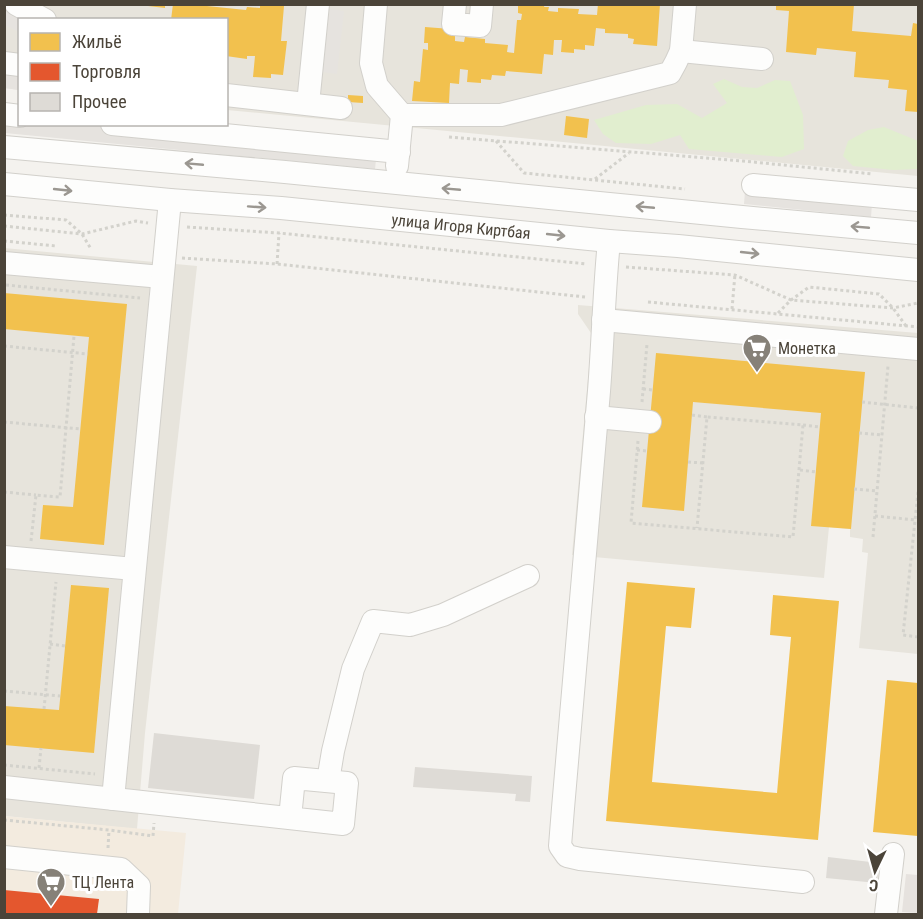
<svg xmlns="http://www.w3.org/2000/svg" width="923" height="919" font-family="'Roboto Condensed',sans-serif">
	<rect width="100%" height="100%" fill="#f4f2ee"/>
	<g fill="#e7e4dc">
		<polygon points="4,5 918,5 918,176 227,110 226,20 20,20 19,90 5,88"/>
		<polygon points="4,248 197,266 145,733 137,829 5,816"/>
		<polygon points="578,305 918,333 918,654 859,648 868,553 862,552 863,539 850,537 850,529 829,527 824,578 572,555 591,345 591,333 578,314"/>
	</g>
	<polygon fill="#f3ebdf" points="4,816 186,833 178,914 5,914"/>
	<polygon fill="#e6e2de" points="906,874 918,875 918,913 902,912"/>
	<g fill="#e1eecf">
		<polygon points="724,79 742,87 757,88 775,80 790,81 803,115 804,149 782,157 689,149 680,135 651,144 616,143 603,134 594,120 646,105 677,104 702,118 727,103 713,84"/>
		<polygon points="884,127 918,141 918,169 893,170 853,166 843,156 848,141 868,130"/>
	</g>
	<g fill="#e6e3df">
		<polygon points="5,8 30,19 20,20 19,32 5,25"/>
		<polygon points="329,9 344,11 337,74 322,72"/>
		<polygon points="4,69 19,70 19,90 5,88"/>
		<polygon points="4,106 20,124 197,125 378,142 375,169 5,133"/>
		<polygon points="746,178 873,191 871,217 744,204"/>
	</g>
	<g fill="#f2c14e">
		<polygon points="148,4 165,4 165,8 148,6"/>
		<polygon points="173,4 207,4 207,6 246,10 247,7 260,8 260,4 284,6 281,41 287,41 283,75 271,74 271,78 253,77 255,56 247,56 247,59 226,56 226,20 171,20"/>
		<polygon points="518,4 545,4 544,7 549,7 548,11 558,12 558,8 579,9 578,14 597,15 598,4 660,4 657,46 633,44 634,39 628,38 628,34 605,33 605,29 596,28 594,46 585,45 585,50 574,49 574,53 561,52 562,40 554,40 553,55 544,54 542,74 506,71 505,76 492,75 491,80 481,79 481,83 467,82 468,70 460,69 459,84 450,83 449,103 412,101 414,81 420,82 423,49 428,50 428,43 424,43 425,27 451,29 451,36 455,36 455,41 464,42 465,37 485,39 485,43 508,45 507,52 514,53 517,20 521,20 522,14 518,13"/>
		<polygon points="776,4 854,4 852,31 911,36 913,23 918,24 918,112 905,111 907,90 888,88 889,80 854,77 856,52 817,48 816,55 786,52 789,11 776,10"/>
		<polygon points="348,95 363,96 363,103 348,102"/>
		<polygon points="566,116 589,119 587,138 564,135"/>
		<polygon points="4,293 127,304 104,545 40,539 43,505 73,507 89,337 4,329"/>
		<polygon points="656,353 865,372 851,529 811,526 821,413 693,402 684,511 642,507"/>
		<polygon points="627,582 695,588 691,628 666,626 652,782 777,793 791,637 770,635 773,595 839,601 818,840 606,821"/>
		<polygon points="71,585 109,588 94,753 4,745 4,706 59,710"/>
		<polygon points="887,680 918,683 918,836 873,832"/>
	</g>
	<polygon fill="#e4572e" points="4,890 99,899 97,914 4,914"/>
	<g fill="#dedbd6">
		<polygon points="154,733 260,745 254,799 148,788"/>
		<polygon points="415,767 532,776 530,802 515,801 516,794 413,787"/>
		<polygon points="828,857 879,863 877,883 826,878"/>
	</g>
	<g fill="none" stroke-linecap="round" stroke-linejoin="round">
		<g stroke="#d2d0cb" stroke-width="24">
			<g id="minor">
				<polyline points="16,4 45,20"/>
				<polyline points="376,4 371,63 377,86 402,115 397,166"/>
				<polyline points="455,4 453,24 480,26 482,4"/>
				<polyline points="681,51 762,59"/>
				<polyline points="4,63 20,65"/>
				<polyline points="226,95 341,108"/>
				<polyline points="308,104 318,4"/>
				<polyline points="4,114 20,116"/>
				<polyline points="402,115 501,115 670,73 676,62 681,51 685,4"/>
				<polyline points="112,124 399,152"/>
				<polyline points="4,147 285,172 742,217 918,233"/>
				<path id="s1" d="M4,184L170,200L281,208L609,241L678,246L918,270"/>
				<polyline points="753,185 918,200"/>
				<path d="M609,241C604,291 603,341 599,391C585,542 572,694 560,846L567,856L580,859L803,882"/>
				<polyline points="4,263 162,277"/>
				<polyline points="603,320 918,349"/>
				<polyline points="596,417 650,422"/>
				<polyline points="4,557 134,569"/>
				<polyline points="328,781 333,751 353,669 373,621 410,625 443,615 528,576"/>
				<polyline points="4,787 252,814 343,824 347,783 294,778 290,818"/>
				<polyline points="113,799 170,200"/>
				<polyline points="4,857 121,869 139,886 138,914"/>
				<polyline points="886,914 893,854"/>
			</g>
		</g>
		<g stroke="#d3d2cc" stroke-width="3" stroke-dasharray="3 3" stroke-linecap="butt">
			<polyline points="449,137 743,161 873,174"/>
			<polyline points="496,141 524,173 685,189"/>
			<polyline points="595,179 629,153"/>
			<polyline points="4,215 66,220 82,234 91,249"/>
			<polyline points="4,226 82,234 136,221 148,223"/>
			<polyline points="187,227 279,233 587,264"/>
			<polyline points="4,241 56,246"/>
			<polyline points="182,258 277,264 585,297"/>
			<polyline points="277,264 279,233"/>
			<polyline points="626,267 735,275 791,300 893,308 918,303"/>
			<polyline points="6,285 140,298"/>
			<polyline points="648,302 918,327"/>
			<polyline points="732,309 735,274"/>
			<polyline points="778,313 791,300 809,287 879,294 893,308 906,326"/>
			<polyline points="4,346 88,354"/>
			<polyline points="751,362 752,353"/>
			<polyline points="643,389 653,390"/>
			<polyline points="642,402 647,344"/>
			<polyline points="862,402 918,408"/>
			<polyline points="692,415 707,417"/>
			<polyline points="4,422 81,429"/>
			<polyline points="803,425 820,427"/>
			<polyline points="859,433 882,435"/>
			<polyline points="638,441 631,523 793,537 803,425 707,417 697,528"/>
			<polyline points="637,450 647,451"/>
			<polyline points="688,462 703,463"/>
			<polyline points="800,470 816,472"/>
			<polyline points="854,489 877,491"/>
			<polyline points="4,492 36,495"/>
			<polyline points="918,492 903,635 918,637"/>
			<polyline points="875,516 916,520"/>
			<polyline points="873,537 888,366"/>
			<polyline points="31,541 36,495 60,497 74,336"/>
			<polyline points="50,644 65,646"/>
			<polyline points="4,691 60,696"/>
			<polyline points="44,709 56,582"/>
			<polyline points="4,765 95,774"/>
			<polyline points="39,768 41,748"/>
			<polyline points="4,820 109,830 153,836 154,823"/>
			<polyline points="108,848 109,830"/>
		</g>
		<use href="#minor" stroke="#fdfdfc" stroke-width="22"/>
	</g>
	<defs><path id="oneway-shaft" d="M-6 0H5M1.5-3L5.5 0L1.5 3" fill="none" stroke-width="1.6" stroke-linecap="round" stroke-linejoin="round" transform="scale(1.5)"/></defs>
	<g stroke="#9b9791">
		<use href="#oneway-shaft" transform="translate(194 164) rotate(-175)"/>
		<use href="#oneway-shaft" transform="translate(451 189) rotate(-175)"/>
		<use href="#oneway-shaft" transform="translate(63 190) rotate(6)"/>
		<use href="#oneway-shaft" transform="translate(257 207) rotate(4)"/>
		<use href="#oneway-shaft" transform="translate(645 207) rotate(-175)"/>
		<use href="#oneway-shaft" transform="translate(860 227) rotate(-175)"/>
		<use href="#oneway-shaft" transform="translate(556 235) rotate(6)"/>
		<use href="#oneway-shaft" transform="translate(750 253) rotate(6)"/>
	</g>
	<defs>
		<g id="supermarket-pin" transform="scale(1.5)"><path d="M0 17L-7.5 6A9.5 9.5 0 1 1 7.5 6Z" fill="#868178" stroke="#fff"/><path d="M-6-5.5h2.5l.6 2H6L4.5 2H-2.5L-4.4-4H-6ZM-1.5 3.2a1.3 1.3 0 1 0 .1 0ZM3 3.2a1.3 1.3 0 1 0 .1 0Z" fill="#fff"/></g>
	</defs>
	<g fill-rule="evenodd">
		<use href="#supermarket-pin" x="757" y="348"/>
		<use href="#supermarket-pin" x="51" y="882"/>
	</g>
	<g text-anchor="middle" stroke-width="6" stroke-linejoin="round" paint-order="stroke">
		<g font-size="16" fill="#4b4439" stroke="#fff">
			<text dy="6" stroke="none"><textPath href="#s1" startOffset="459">улица Игоря Киртбая</textPath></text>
		</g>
		<g font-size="16" fill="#4b4439" stroke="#fff" text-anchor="start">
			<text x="778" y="354">Монетка</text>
			<text x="72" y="888">ТЦ Лента</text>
		</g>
	</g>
	<rect width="923" height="919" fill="none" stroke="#4b4439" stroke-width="12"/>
	<rect x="18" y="18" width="210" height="108" fill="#ffffff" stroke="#b7b4b0" stroke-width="1.5"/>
	<rect x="30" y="33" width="30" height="18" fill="#f2c14e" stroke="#b7b4b0" stroke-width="1.5"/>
	<text x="72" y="48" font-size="18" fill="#4b4439">Жильё</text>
	<rect x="30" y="63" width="30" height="18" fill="#e4572e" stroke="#b7b4b0" stroke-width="1.5"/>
	<text x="72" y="78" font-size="18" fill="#4b4439">Торговля</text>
	<rect x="30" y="93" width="30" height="18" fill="#dedbd6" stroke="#b7b4b0" stroke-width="1.5"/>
	<text x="72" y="108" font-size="18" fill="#4b4439">Прочее</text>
	<g transform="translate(875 871) rotate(185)" stroke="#ffffff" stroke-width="4.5" paint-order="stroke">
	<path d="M0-4.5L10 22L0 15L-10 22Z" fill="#4b4439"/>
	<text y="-9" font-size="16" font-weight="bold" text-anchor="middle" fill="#4b4439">С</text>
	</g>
</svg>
